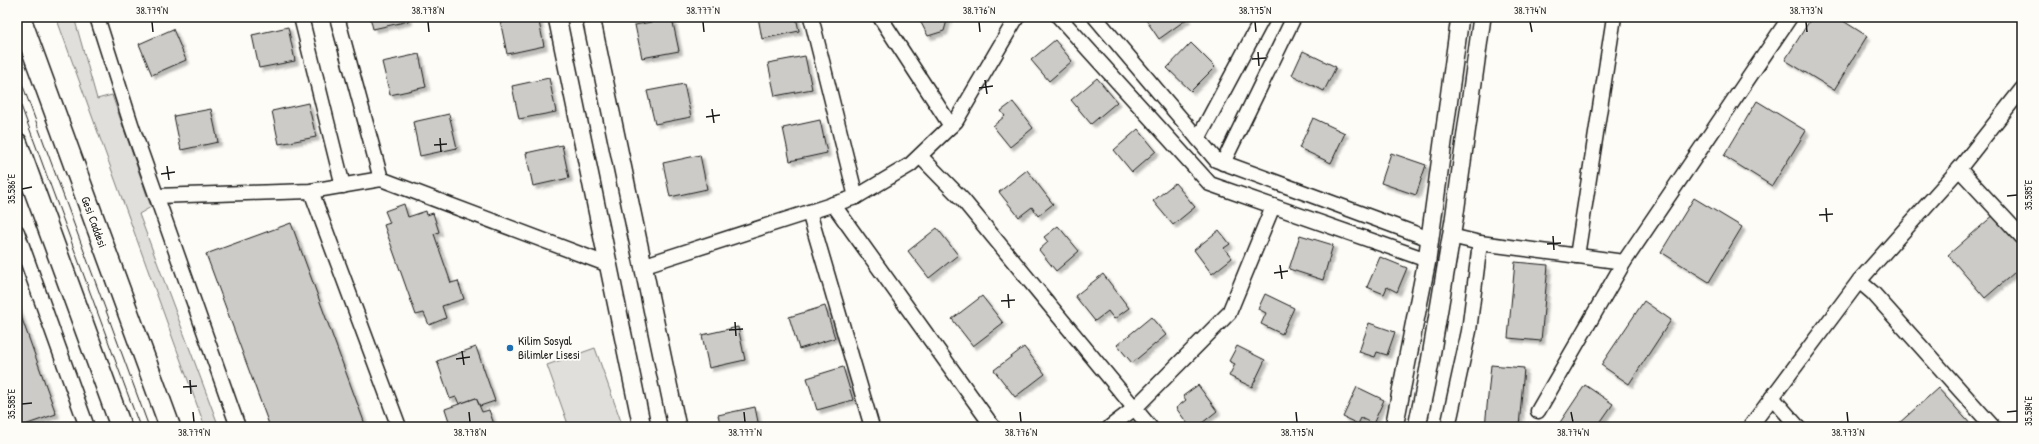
<svg xmlns="http://www.w3.org/2000/svg" width="2039" height="444" font-family="'Patrick Hand',sans-serif">
	<defs>
		<filter id="shadow"><feDropShadow dx="3.5" dy="3.5" stdDeviation="1" flood-color="#0004"/></filter>
	</defs>
	<rect width="100%" height="100%" fill="#fdfcf7"/>
	<filter id="ink" filterUnits="userSpaceOnUse"><feTurbulence type="fractalNoise" baseFrequency=".025" numOctaves="2"/><feDisplacementMap in="SourceGraphic" scale="8" xChannelSelector="R" yChannelSelector="G"/><feConvolveMatrix kernelMatrix="1 2 1 2 8 2 1 2 1" color-interpolation-filters="sRGB"/></filter>
	<g filter="url(#ink)">
		<g fill="#e0dfdb" stroke="#7e7e7c">
			<polygon points="56,17 74,17 97,99 112,95 151,207 139,214 219,427 205,427"/>
			<polygon points="595,348 623,427 569,427 547,365"/>
		</g>
		<g fill="#cccbc8" stroke="#1c1c1c" filter="url(#shadow)">
			<polygon points="370,17 408,17 409,21 373,29"/>
			<polygon points="516,17 538,17 544,46 507,54 500,20"/>
			<polygon points="758,17 796,17 799,31 762,39"/>
			<polygon points="918,17 948,17 944,31 928,36"/>
			<polygon points="1144,17 1186,17 1187,19 1159,39"/>
			<polygon points="1812,17 1837,17 1867,36 1834,90 1785,60"/>
			<polygon points="672,18 679,51 642,58 635,25"/>
			<polygon points="288,27 295,61 259,68 252,35"/>
			<polygon points="173,29 186,60 152,75 139,44"/>
			<polygon points="1055,40 1072,61 1049,81 1031,60"/>
			<polygon points="1191,43 1215,67 1191,91 1167,68"/>
			<polygon points="1303,51 1336,67 1324,91 1292,75"/>
			<polygon points="419,54 426,87 390,95 382,62"/>
			<polygon points="805,56 812,89 775,96 768,63"/>
			<polygon points="549,78 556,112 519,119 512,86"/>
			<polygon points="1097,78 1117,102 1091,124 1071,100"/>
			<polygon points="684,84 691,117 655,124 647,91"/>
			<polygon points="1757,101 1806,131 1772,186 1724,156"/>
			<polygon points="1013,102 1033,128 1010,147 993,126 1005,116 1001,111"/>
			<polygon points="308,103 316,137 279,144 272,111"/>
			<polygon points="211,109 218,142 181,150 174,116"/>
			<polygon points="449,114 457,148 420,156 413,122"/>
			<polygon points="1313,118 1345,133 1331,163 1299,148"/>
			<polygon points="820,120 827,153 790,161 783,128"/>
			<polygon points="1138,129 1156,151 1132,172 1114,150"/>
			<polygon points="562,145 569,178 533,186 526,153"/>
			<polygon points="1391,153 1426,165 1416,195 1381,183"/>
			<polygon points="700,155 707,189 670,197 663,163"/>
			<polygon points="1027,170 1053,204 1038,216 1032,207 1019,217 999,192"/>
			<polygon points="1175,183 1195,207 1173,225 1153,201"/>
			<polygon points="1694,198 1742,227 1709,282 1661,252"/>
			<polygon points="404,204 408,217 426,211 427,215 433,213 439,232 434,234 451,283 458,281 464,299 442,306 446,318 429,325 424,313 416,315 384,225 390,223 385,211"/>
			<polygon points="1996,213 2022,242 2022,266 1985,298 1948,255"/>
			<polygon points="291,223 366,427 270,427 206,254"/>
			<polygon points="1058,226 1079,251 1056,271 1039,250 1048,242 1044,237"/>
			<polygon points="937,228 958,255 929,278 908,251"/>
			<polygon points="1219,230 1230,244 1224,248 1232,258 1212,274 1194,250"/>
			<polygon points="1300,235 1333,245 1323,280 1289,269"/>
			<polygon points="1380,257 1407,268 1397,292 1387,287 1384,294 1367,287"/>
			<polygon points="1515,262 1548,265 1541,341 1508,338"/>
			<polygon points="1103,274 1129,308 1114,319 1108,311 1095,321 1075,296"/>
			<polygon points="1265,294 1294,308 1282,334 1261,324 1266,313 1258,309"/>
			<polygon points="982,296 1003,323 973,346 952,319"/>
			<polygon points="1644,301 1671,320 1629,384 1601,365"/>
			<polygon points="17,305 56,414 19,427 17,427"/>
			<polygon points="825,306 835,338 799,349 789,317"/>
			<polygon points="1151,317 1166,335 1132,363 1117,345"/>
			<polygon points="1369,323 1395,332 1387,355 1377,352 1375,357 1359,352"/>
			<polygon points="738,327 745,360 709,368 702,335"/>
			<polygon points="1237,346 1265,360 1252,387 1229,376 1235,364 1229,361"/>
			<polygon points="476,347 495,401 480,406 476,398 459,404 456,397 450,399 437,361"/>
			<polygon points="1024,347 1045,374 1015,397 994,370"/>
			<polygon points="1491,365 1524,368 1519,427 1485,427"/>
			<polygon points="843,367 853,400 817,410 807,378"/>
			<polygon points="1198,385 1217,411 1197,427 1190,427 1176,408 1186,400 1183,396"/>
			<polygon points="1585,385 1613,404 1597,427 1557,427"/>
			<polygon points="1357,387 1384,400 1373,424 1361,418 1358,424 1343,417"/>
			<polygon points="1938,388 1973,427 1899,427 1897,425"/>
			<polygon points="476,398 482,412 489,410 495,427 451,427 445,409"/>
			<polygon points="755,407 759,427 721,427 718,415"/>
		</g>
		<g fill="none" stroke-linecap="round" stroke-linejoin="round">
			<g stroke="#1c1c1c" stroke-width="17">
				<g id="minor">
					<polyline points="97,17 132,127 238,427"/>
					<polyline points="301,17 343,186"/>
					<polyline points="337,17 381,179"/>
					<polyline points="811,17 856,197"/>
					<polyline points="880,17 951,126"/>
					<polyline points="1059,17 1210,184 1427,260"/>
					<polyline points="1095,17 1216,160 1430,239"/>
					<polyline points="1198,139 1263,17"/>
					<polyline points="920,156 963,200 1150,427"/>
					<polyline points="1223,163 1294,17"/>
					<polyline points="1959,169 2022,237"/>
					<polyline points="311,191 399,427"/>
					<polyline points="156,196 311,191 381,179 609,265"/>
					<polyline points="833,204 993,427"/>
					<polyline points="809,212 872,427"/>
					<polyline points="17,232 87,427"/>
					<polyline points="1451,236 1480,243"/>
					<polyline points="1577,256 1614,17"/>
					<polyline points="642,266 856,197 910,165 956,121 1017,17"/>
					<polyline points="1772,397 1798,427"/>
					<polyline points="1538,411 1624,262 1790,17"/>
					<polyline points="1110,427 1135,408 1229,313 1273,206"/>
					<polyline points="1448,427 1469,331 1480,243 1624,262"/>
					<polyline points="1750,427 1859,281"/>
					<polyline points="1993,427 1873,293 1859,281 1959,169 2022,89"/>
				</g>
			</g>
			<g stroke="#1c1c1c" stroke-width="20">
				<g id="tertiary">
					<polyline points="557,17 642,427"/>
					<polyline points="591,17 677,427"/>
					<polyline points="1394,427 1427,260 1460,17"/>
					<polyline points="1417,427 1429,368 1454,220 1482,17"/>
				</g>
			</g>
			<g stroke="#1c1c1c" stroke-width="23">
				<g id="secondary">
					<polyline points="20,17 170,427"/>
					<polyline points="17,143 121,427"/>
				</g>
			</g>
			<use href="#minor" stroke="#fdfcf7" stroke-width="14"/>
			<use href="#tertiary" stroke="#fdfcf7" stroke-width="17"/>
			<use href="#secondary" stroke="#fdfcf7" stroke-width="20"/>
			<g stroke="#1c1c1c" stroke-width="1">
				<polyline points="17,70 149,427"/>
				<polyline points="17,95 140,427"/>
			</g>
		</g>
	</g>
	<path fill="none" stroke="#1c1c1c" stroke-width="1.5" d="M152,22L153,32M428,22L429,32M703,22L704,32M979,22L980,32M1255,22L1256,32M1530,22L1532,32M1806,22L1807,32M1258,52L1259,66M1252,59L1266,58M985,80L987,94M979,88L993,86M712,109L714,123M706,117L720,115M440,138L441,152M434,145L447,144M167,166L169,180M161,174L175,172M22,189L32,187M2007,196L2017,195M1826,208L1827,222M1819,215L1833,214M1553,236L1554,250M1547,244L1561,243M1280,265L1282,279M1274,273L1288,271M1008,294L1009,308M1001,301L1015,300M735,322L736,336M729,330L743,329M462,351L464,365M456,359L470,357M190,380L191,394M183,387L197,386M22,404L32,403M193,412L194,422M469,412L470,422M744,412L745,422M1020,412L1021,422M1296,412L1297,422M1571,412L1573,422M1847,412L1848,422M2007,412L2017,411"/>
	<circle fill="#1f6fb2" stroke="#fdfcf7" stroke-width="1.5" cx="510" cy="348" r="4"/>
	<g text-anchor="middle" stroke-width="3.5" stroke-linejoin="round" paint-order="stroke">
		<g font-size="12" fill="#1c1c1c" stroke="#fdfcf7">
			<text transform="translate(94 222) rotate(70)" y="4">Gesi Caddesi</text>
		</g>
		<g font-size="12" fill="#1c1c1c" stroke="#fdfcf7" text-anchor="start">
			<text x="518" y="345">Kilim Sosyal<tspan x="518" dy="14">Bilimler Lisesi</tspan></text>
		</g>
	</g>
	<rect width="2039" height="444" fill="none" stroke="#fdfcf7" stroke-width="44"/>
	<rect x="22" y="22" width="1995" height="400" fill="none" stroke="#1c1c1c" stroke-width="1.5"/>
	<g font-size="10" text-anchor="middle" fill="#1c1c1c">
		<text x="152" y="14">38.779°N</text>
		<text x="428" y="14">38.778°N</text>
		<text x="703" y="14">38.777°N</text>
		<text x="979" y="14">38.776°N</text>
		<text x="1255" y="14">38.775°N</text>
		<text x="1530" y="14">38.774°N</text>
		<text x="1806" y="14">38.773°N</text>
		<text transform="translate(11 189) rotate(-90)" y="4">35.586°E</text>
		<text transform="translate(2028 195) rotate(-90)" y="4">35.585°E</text>
		<text transform="translate(11 404) rotate(-90)" y="4">35.585°E</text>
		<text transform="translate(2028 411) rotate(-90)" y="4">35.584°E</text>
		<text x="194" y="436">38.779°N</text>
		<text x="470" y="436">38.778°N</text>
		<text x="745" y="436">38.777°N</text>
		<text x="1021" y="436">38.776°N</text>
		<text x="1297" y="436">38.775°N</text>
		<text x="1573" y="436">38.774°N</text>
		<text x="1848" y="436">38.773°N</text>
	</g>
</svg>
